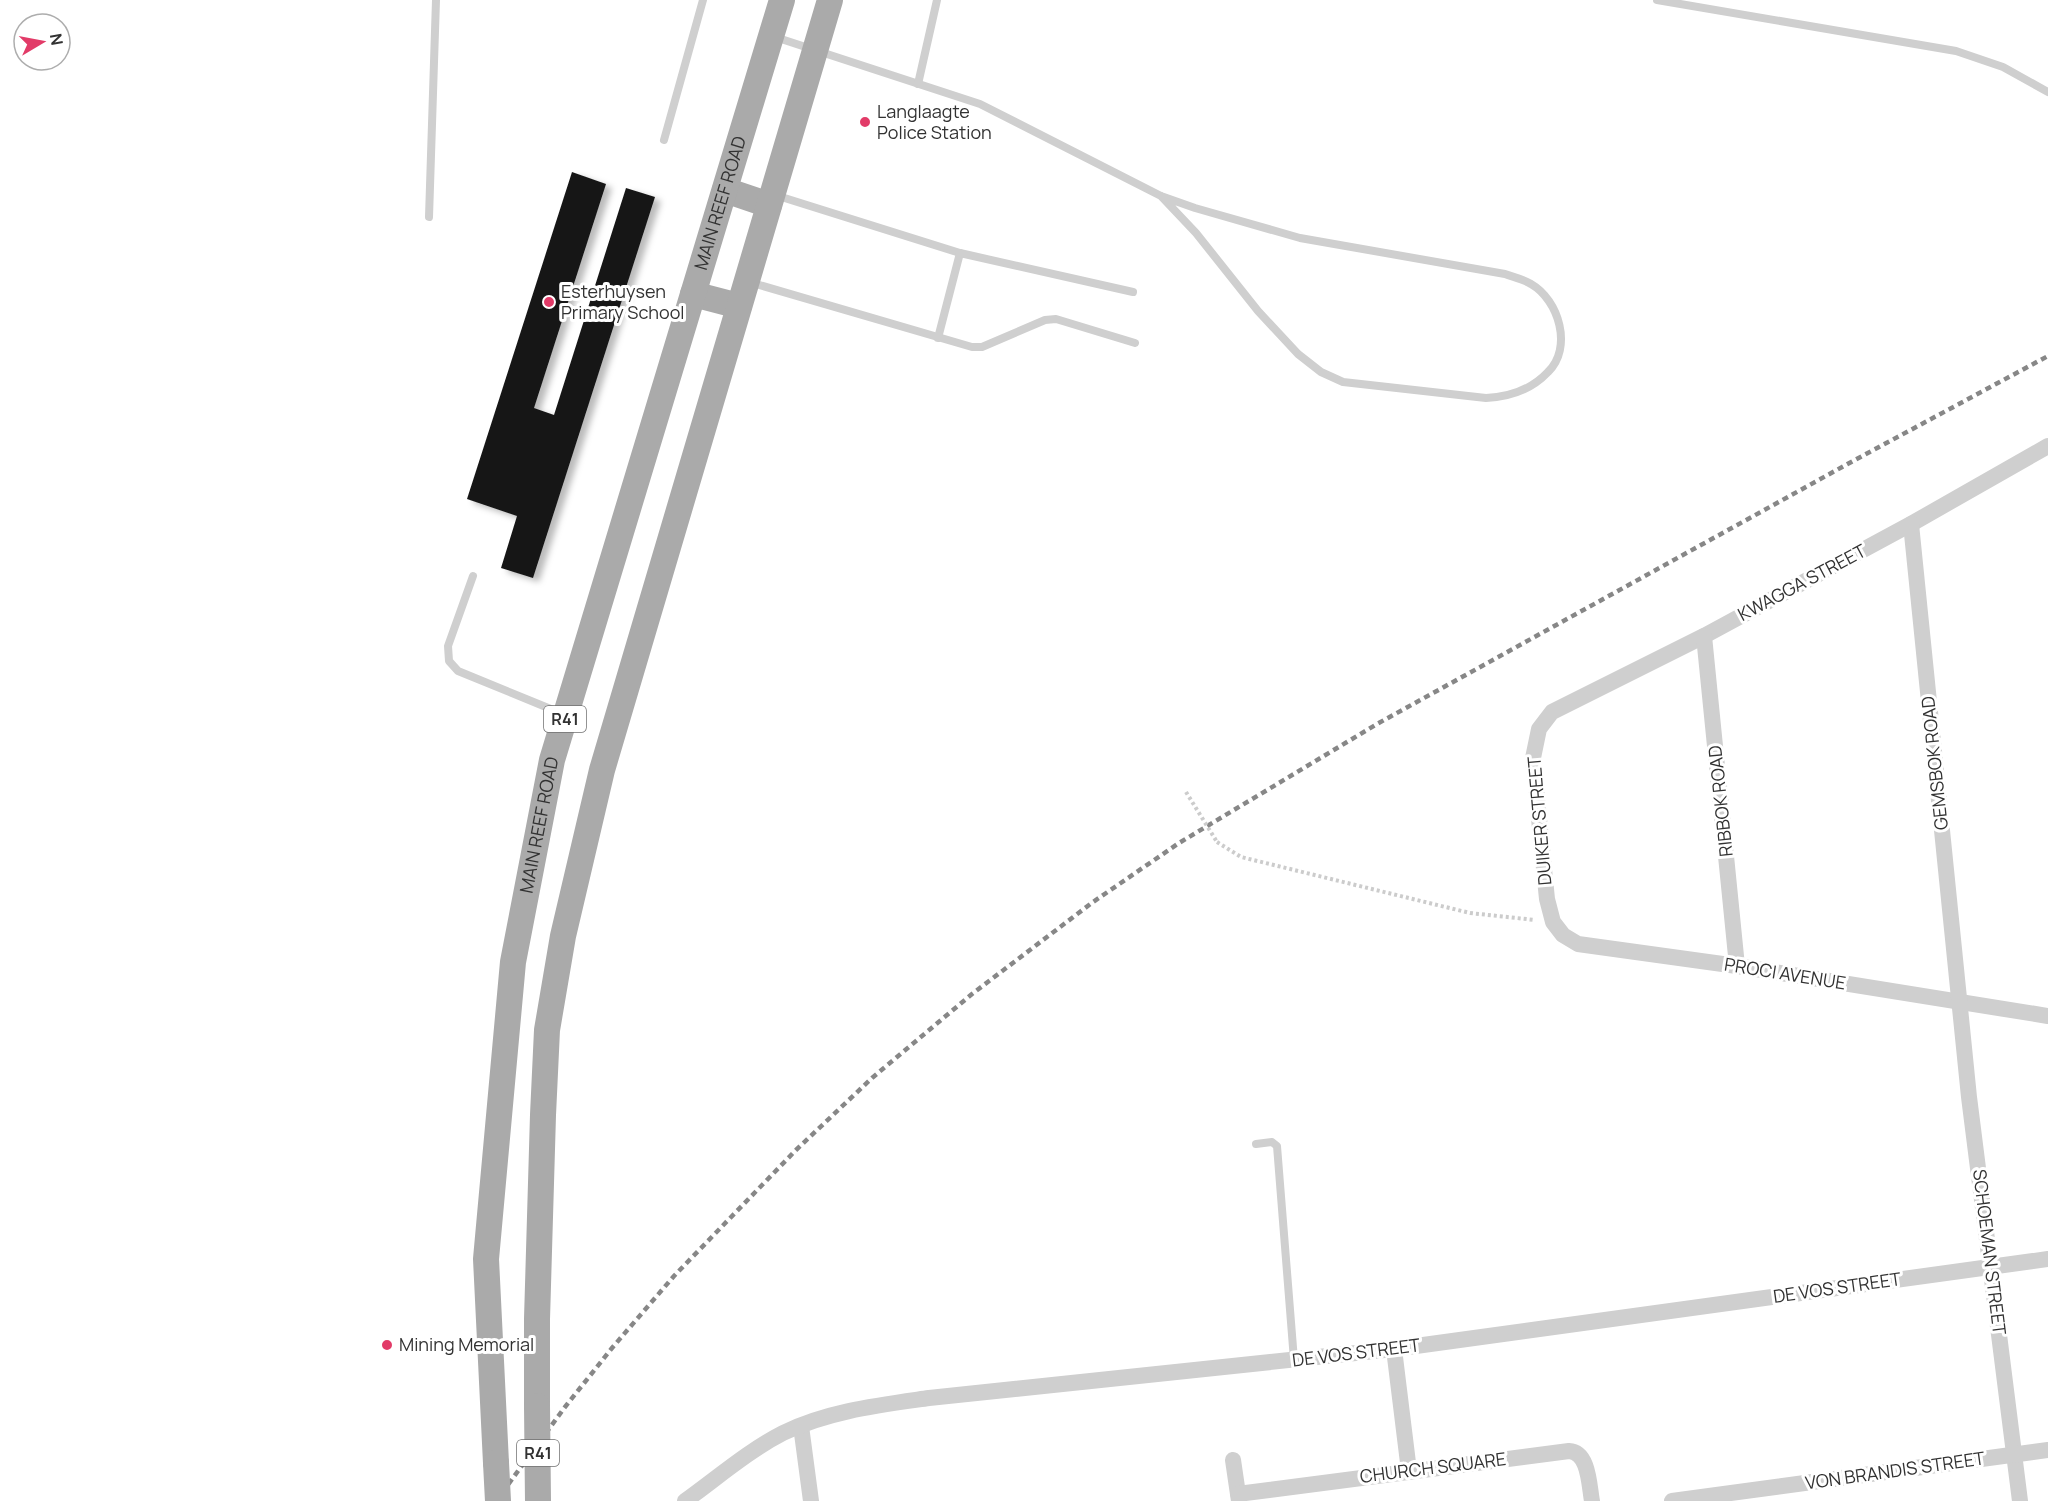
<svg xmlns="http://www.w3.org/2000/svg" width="2048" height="1501" font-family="Manrope,sans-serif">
	<defs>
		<filter id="shadow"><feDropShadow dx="6" dy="4" stdDeviation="3" flood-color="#0004"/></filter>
	</defs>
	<rect width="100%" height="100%" fill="#fff"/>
	<polygon fill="#191919" filter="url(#shadow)" points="572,172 606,184 534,408 554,415 626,188 655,197 533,578 501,568 517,516 467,499"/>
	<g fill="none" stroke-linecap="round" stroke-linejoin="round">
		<polyline stroke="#ccc" stroke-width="4" stroke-dasharray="3 3" stroke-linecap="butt" points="1217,842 1241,857 1470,913 1535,920"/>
		<g stroke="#cfcfcf" stroke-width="8">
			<polyline points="1657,0 1956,51 2003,67 2048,92"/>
			<path d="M775,37L980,104L1161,196L1195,208L1300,238L1505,274C1513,277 1523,279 1531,284C1559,300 1573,348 1548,372C1531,390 1510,397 1486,398L1343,382L1321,372L1298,354L1258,311L1196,233L1161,196"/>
			<polyline points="918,84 937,0"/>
			<polyline points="664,140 703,0"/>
			<polyline points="775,195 960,253 1133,292"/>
			<polyline points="429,217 436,0"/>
			<polyline points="749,282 972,347 982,347 1045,320 1056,319 1135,343"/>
			<polyline points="938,338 960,253"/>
			<polyline points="473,576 448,646 449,661 458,671 563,714"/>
			<polyline points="1256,1144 1272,1142 1277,1146 1294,1360"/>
		</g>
		<g stroke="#cfcfcf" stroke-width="16">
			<polyline points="2048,446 1911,524 1704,636 1552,712 1539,729 1533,758 1547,899 1553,922 1563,935 1578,944 1737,966 2048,1016"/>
			<polyline points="1911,524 1969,1097 2020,1501"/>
			<polyline points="1704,636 1737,966"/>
			<polyline points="1394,1349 1409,1471"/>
			<polyline points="801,1426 811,1501"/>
			<polyline points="1233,1460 1239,1501"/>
			<path d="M1238,1494L1569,1451C1589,1452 1589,1485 1592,1501"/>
			<path d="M685,1501C717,1478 748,1451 783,1433C828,1411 880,1405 929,1398L1394,1349L2048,1259"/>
			<polyline points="1672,1501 2048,1450"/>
		</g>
		<g stroke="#aaa" stroke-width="26">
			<polyline points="725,190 769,205"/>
			<polyline points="693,294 739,306"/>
			<polyline points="537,1406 537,1319 543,1115 547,1030 563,936 602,770 830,0"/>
			<path id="s1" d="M496,1463L486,1259L513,962L552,760L782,0"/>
		</g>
		<polyline stroke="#878787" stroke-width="4.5" stroke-dasharray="6 4.5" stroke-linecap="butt" points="496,1501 565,1407 612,1348 674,1276 796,1150 872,1078 972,994 1093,902 1179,843 1377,724 1853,461 2048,356"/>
		<polyline stroke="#ccc" stroke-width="4" stroke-dasharray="3 3" stroke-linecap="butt" points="1186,792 1217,842"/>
		<g stroke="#aaa" stroke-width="26">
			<polyline points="537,1406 538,1501"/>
			<polyline points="496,1463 498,1501"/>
		</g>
	</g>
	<g fill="#e23b68" stroke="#fff" stroke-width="2">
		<circle cx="865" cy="122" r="6"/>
		<circle cx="549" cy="302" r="6"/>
		<circle cx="387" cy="1345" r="6"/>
	</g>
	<g text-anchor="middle" stroke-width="6" stroke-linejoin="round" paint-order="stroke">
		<g fill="#fff" stroke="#707070" stroke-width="1.5">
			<rect x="544" y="706" width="42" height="26" rx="4.5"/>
			<rect x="517" y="1440" width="42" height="26" rx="4.5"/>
		</g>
		<g font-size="16" font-weight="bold" fill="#323232">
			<text x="565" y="725">R41</text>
			<text x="538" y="1459">R41</text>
		</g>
		<g font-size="18" fill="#323232" stroke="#fff" text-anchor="start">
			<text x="877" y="118">Langlaagte<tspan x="877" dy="21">Police Station</tspan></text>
			<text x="561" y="298">Esterhuysen<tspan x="561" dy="21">Primary School</tspan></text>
			<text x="399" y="1351">Mining Memorial</text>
		</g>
		<g font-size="18" fill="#323232" stroke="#fff">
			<text dy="6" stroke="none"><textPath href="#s1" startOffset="1290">MAIN REEF ROAD</textPath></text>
			<text transform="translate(1802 583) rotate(-28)" y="6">KWAGGA STREET</text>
			<text transform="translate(1935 763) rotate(-96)" y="6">GEMSBOK ROAD</text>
			<text transform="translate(1721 801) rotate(-96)" y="6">RIBBOK ROAD</text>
			<text transform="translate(1540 821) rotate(-95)" y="6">DUIKER STREET</text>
			<text dy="6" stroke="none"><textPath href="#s1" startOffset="642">MAIN REEF ROAD</textPath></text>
			<text transform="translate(1785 974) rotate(9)" y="6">PROCI AVENUE</text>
			<text transform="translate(1989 1252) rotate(83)" y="6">SCHOEMAN STREET</text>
			<text transform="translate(1837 1288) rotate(-8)" y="6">DE VOS STREET</text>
			<text transform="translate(1356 1353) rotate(-7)" y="6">DE VOS STREET</text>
			<text transform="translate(1433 1468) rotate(-7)" y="6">CHURCH SQUARE</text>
			<text transform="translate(1895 1471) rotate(-8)" y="6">VON BRANDIS STREET</text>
		</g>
	</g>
	<g transform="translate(42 42) rotate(80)"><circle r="28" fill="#ffffff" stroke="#adadad" stroke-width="1.5"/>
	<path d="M0-4.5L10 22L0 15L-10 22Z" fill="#e23b68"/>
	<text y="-9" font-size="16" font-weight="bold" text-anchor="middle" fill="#323232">N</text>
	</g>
</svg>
